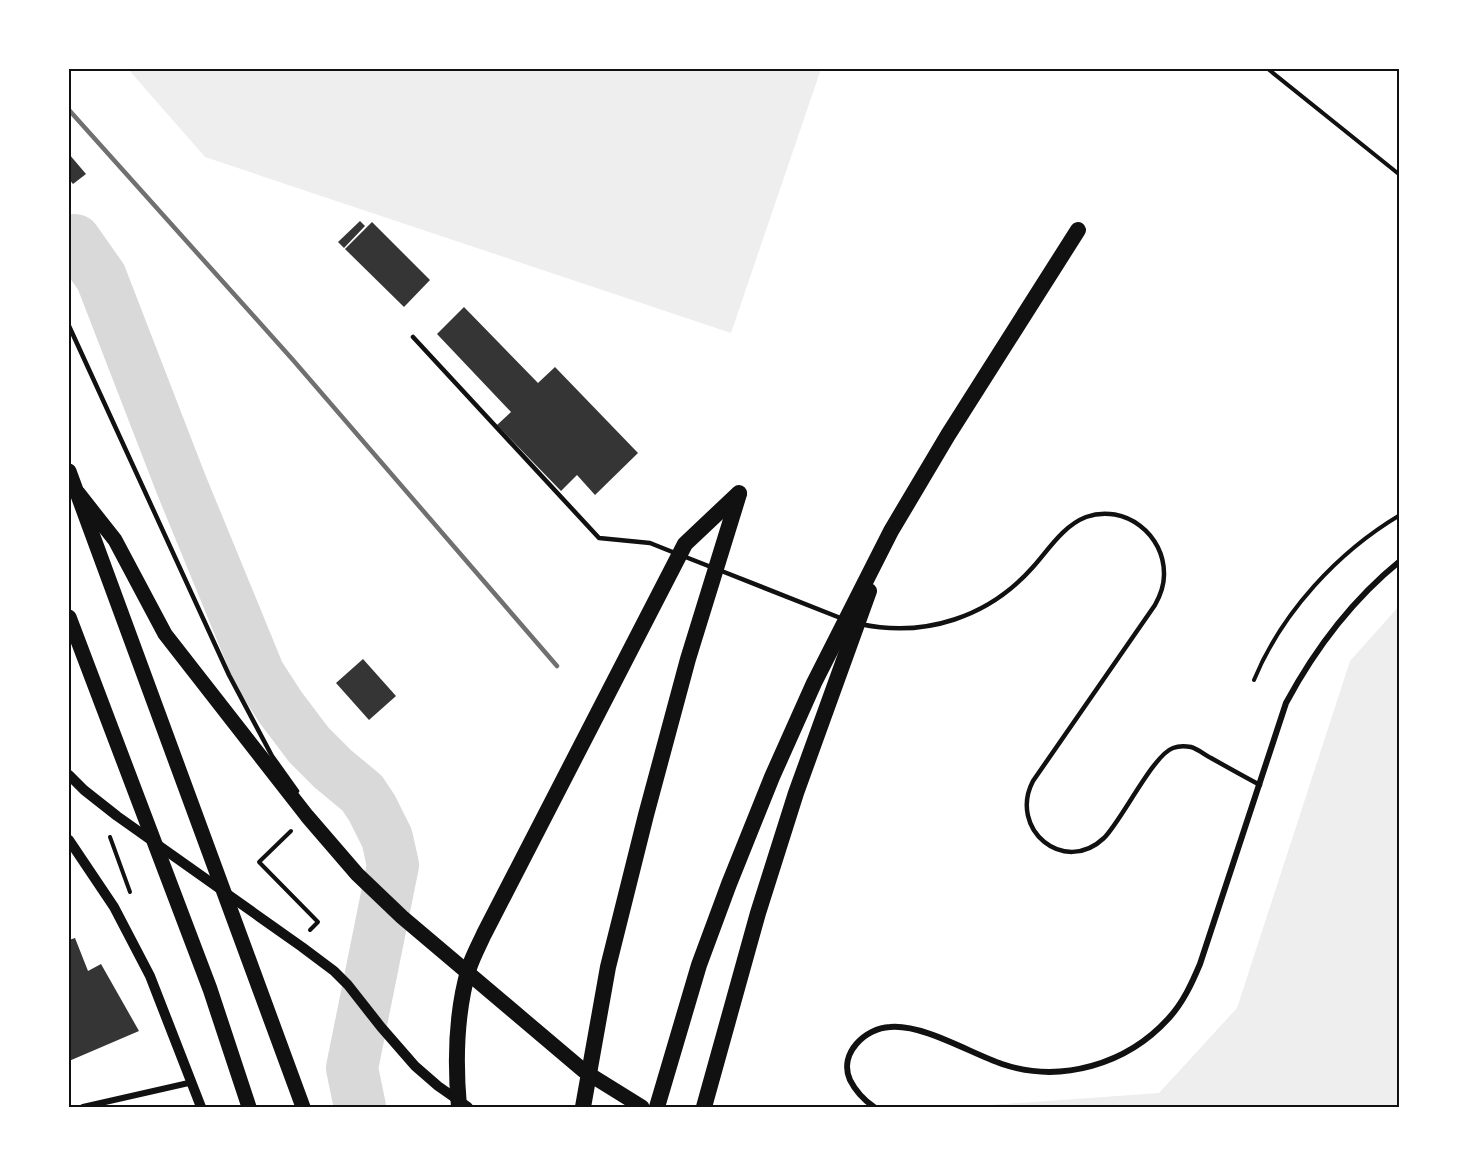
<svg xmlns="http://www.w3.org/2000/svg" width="1469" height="1176" font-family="'Open Sans',sans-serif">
	<rect width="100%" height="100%" fill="#fff"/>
	<g fill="#eee">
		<polygon points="128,69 821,69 731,333 205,157"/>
		<polygon points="1400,605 1400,1107 962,1107 1159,1093 1237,1008 1350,661"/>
	</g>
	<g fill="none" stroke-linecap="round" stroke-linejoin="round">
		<polyline stroke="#d9d9d9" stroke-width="52" points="75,240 101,277 181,484 259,674 281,708 309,745 333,769 362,793 372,808 387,838 393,865 352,1068 360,1107"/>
	</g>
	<g fill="#353535">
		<polygon points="69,154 86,174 73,184 69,179"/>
		<polygon points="360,221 365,226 344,248 338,242"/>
		<polygon points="372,222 430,280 404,307 345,249"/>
		<polygon points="464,307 538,383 555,367 638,453 595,495 577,475 561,491 497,425 511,412 437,334"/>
		<polygon points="363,659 396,696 369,720 336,683"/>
		<polygon points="75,938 88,971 101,964 139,1031 69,1061 69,940"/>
	</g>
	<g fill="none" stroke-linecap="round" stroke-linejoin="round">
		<g stroke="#111" stroke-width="4">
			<polyline points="1268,69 1400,175"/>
			<path d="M1254,680C1282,612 1338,552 1400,515"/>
			<polyline points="291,831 259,862 318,922 310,930"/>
			<polyline points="110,837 130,892"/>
		</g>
		<g stroke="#111" stroke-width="4.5">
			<polyline points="69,326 229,675 272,756 297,791"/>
			<polyline points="413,337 599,538 650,543 675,553"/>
			<polyline points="683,556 711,567"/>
			<polyline points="719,570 843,619"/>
			<path d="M860,624C925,638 989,617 1033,567C1049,549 1063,526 1086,517C1125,503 1165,535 1164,575C1164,586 1160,596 1155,605L1033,781C1008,829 1064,876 1104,838C1122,820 1153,755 1173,748C1178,746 1186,746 1191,747C1198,749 1205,755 1211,758C1227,767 1243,776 1260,785"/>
		</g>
		<g stroke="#111" stroke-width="6">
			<polyline points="83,1107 193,1082"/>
			<path d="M874,1107C864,1100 855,1090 850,1080C838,1053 866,1028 890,1027C923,1024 970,1053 1002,1064C1061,1084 1127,1064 1168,1019C1183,1003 1192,983 1200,964L1286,703C1315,649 1352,600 1400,561"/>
		</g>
		<g stroke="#111" stroke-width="10">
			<polyline points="69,775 84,790 117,816 302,947 334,971 348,985 381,1027 415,1066 438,1086 468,1107"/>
			<polyline points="69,840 114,907 150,976 201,1107"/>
		</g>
		<g stroke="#111" stroke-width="15">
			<polyline points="69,471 303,1107"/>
			<polyline points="78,493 115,540 165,634 307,816 357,874 402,917 584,1071 642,1107"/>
			<polyline points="69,617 210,989 249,1107"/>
		</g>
		<g stroke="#111" stroke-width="16">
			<path d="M459,1107C455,1062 456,1012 469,968C473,956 479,945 484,934L685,544L739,493"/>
			<polyline points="583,1107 608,967 646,815 688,659 739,494"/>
			<polyline points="657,1107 699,965 729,884 772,777 814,683 891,531 948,435 1078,230"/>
			<polyline points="704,1107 758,913 796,793 869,591"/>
		</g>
		<polyline stroke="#707070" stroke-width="4.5" points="69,110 293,360 557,666"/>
	</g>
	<rect width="1469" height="1176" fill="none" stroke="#ffffff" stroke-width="141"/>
	<rect x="70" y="70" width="1328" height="1036" fill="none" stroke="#111" stroke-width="2"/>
</svg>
